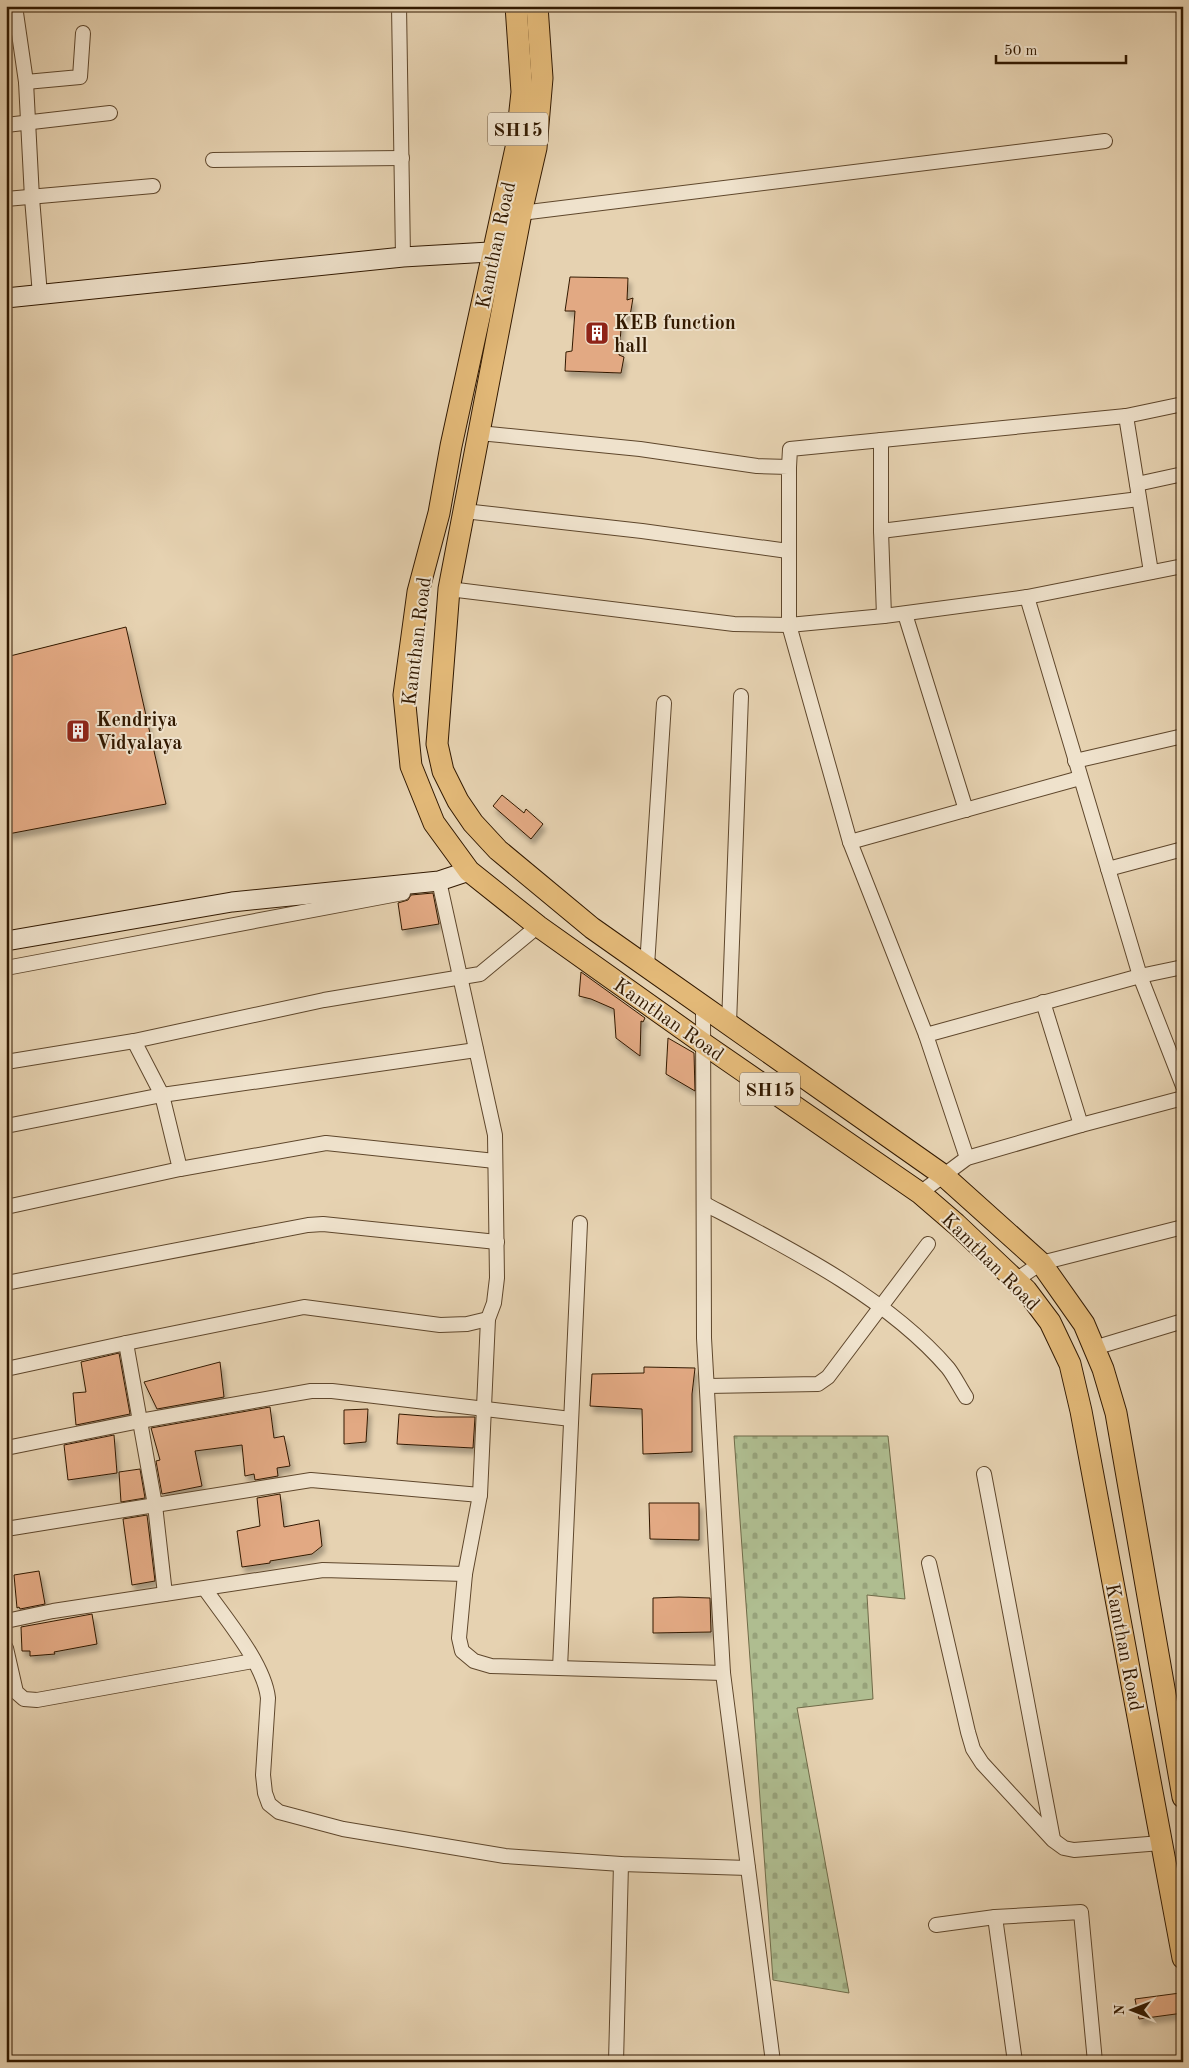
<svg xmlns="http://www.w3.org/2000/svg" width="1189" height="2068" font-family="'Old Standard TT',serif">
	<defs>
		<pattern id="cemetery-stones" width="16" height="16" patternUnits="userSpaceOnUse" patternTransform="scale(1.25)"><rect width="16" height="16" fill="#afbd90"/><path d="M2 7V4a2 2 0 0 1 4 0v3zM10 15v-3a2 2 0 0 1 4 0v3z" fill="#97a27a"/></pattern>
		<filter id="shadow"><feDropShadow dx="3" dy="5.5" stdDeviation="2.5" flood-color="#0004"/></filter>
	</defs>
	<rect width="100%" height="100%" fill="#e6d2b1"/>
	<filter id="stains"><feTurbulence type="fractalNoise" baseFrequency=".004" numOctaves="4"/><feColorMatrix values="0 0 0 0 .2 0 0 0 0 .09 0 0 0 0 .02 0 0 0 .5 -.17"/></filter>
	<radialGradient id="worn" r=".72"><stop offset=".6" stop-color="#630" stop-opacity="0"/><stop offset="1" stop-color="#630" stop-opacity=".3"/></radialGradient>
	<polygon fill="url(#cemetery-stones)" stroke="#706b48" points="888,1436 905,1599 867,1595 873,1699 797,1708 849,1993 773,1980 734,1436"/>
	<g fill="#e2a983" stroke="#321900" filter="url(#shadow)">
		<polygon points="570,277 628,278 627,300 633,298 630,316 622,316 619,355 624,357 621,373 565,371 566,352 572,351 575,311 565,311"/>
		<polygon points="126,627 166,804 8,834 6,826 6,657"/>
		<polygon points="502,795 524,813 526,809 543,824 531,839 493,806"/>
		<polygon points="433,893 439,924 402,930 398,903 408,900 411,895"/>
		<polygon points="581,972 645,1018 643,1022 641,1021 640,1056 616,1038 614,1009 591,999 579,996"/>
		<polygon points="668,1038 694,1053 695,1091 666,1074"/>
		<polygon points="119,1353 130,1414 76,1425 73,1393 86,1392 81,1362"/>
		<polygon points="220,1362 224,1397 157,1409 144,1382"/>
		<polygon points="644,1367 695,1368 692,1394 692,1452 643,1454 642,1409 590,1406 592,1374 644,1373"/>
		<polygon points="270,1407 274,1438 284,1436 290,1466 277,1468 278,1476 255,1480 254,1474 245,1476 242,1445 195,1451 202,1486 162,1494 156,1461 160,1460 151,1428"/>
		<polygon points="368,1409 366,1442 344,1444 344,1410"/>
		<polygon points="399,1414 436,1417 475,1417 473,1448 397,1444"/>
		<polygon points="114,1435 117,1473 68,1480 64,1445"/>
		<polygon points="140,1469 145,1498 121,1502 119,1472"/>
		<polygon points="280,1494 284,1527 319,1520 322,1546 312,1554 270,1561 270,1563 242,1567 237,1531 260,1526 257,1498"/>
		<polygon points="649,1503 699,1503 699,1540 650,1539"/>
		<polygon points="147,1515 155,1581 132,1585 123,1519"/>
		<polygon points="39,1571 45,1604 20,1609 19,1607 17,1608 14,1575"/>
		<polygon points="679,1597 710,1598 711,1632 653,1633 653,1598"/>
		<polygon points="92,1614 97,1644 54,1652 55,1654 30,1656 30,1651 22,1651 21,1627"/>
		<polygon points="1180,1993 1183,2013 1139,2019 1135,1999"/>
	</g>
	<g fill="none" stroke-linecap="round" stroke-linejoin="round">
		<g stroke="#5f472c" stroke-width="16">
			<g id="street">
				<polyline points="15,6 26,82 32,198 40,295"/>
				<polyline points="399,6 403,257"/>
				<polyline points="26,82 80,77 83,33"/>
				<polyline points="6,125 110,113"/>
				<polyline points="213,160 402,158"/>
				<polyline points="6,199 153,186"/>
				<polyline points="521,213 1105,141"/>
				<polyline points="1126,416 1151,572"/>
				<polyline points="479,433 640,449 757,466 789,467 789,625 850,842 926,1035 967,1158"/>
				<polyline points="881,440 881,531 884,616"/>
				<polyline points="789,467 790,449 1126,416 1183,404"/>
				<polyline points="1137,484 1183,474"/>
				<polyline points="464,511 642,531 788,551"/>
				<polyline points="881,531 1139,499"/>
				<polyline points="449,589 734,624 789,625 884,616 1027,597 1183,566"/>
				<polyline points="1027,597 1140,976 1183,1086"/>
				<polyline points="905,614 966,810"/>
				<polyline points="1075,761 1183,736"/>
				<polyline points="850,842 1080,778"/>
				<polyline points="1108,869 1183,849"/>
				<polyline points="439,881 495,1135 497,1278 494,1303 488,1319 480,1495 465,1574 459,1638 462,1651 474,1661 491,1666 723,1673"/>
				<polyline points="647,966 664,703"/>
				<polyline points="6,968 403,893"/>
				<polyline points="1043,1002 1081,1125"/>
				<polyline points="703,1005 704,1338 723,1673 773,2062"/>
				<polyline points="729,1024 741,696"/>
				<polyline points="926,1035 1140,976 1183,967"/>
				<polyline points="6,1062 134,1041 324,1000 480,974 538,926"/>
				<polyline points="6,1126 162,1095 476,1050"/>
				<polyline points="180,1169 326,1143 495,1161"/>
				<polyline points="920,1193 967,1158 1081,1125 1183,1098"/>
				<path d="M705,1204C787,1247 887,1297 948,1368C955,1377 960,1388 966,1397"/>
				<polyline points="6,1207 180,1169 162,1095 134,1041"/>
				<polyline points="1016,1280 1041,1263 1183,1227"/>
				<polyline points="6,1283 308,1225 323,1224 497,1242"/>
				<polyline points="126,1343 155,1505 165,1594"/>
				<polyline points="1094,1348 1183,1321"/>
				<polyline points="6,1369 126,1343 304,1307 440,1325 467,1324 488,1319"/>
				<polyline points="707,1386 818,1384 828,1377 928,1244"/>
				<polyline points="6,1448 140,1421 311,1391 332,1391 571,1419"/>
				<polyline points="984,1474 1053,1839"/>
				<polyline points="6,1529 311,1480 480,1495"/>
				<polyline points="929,1563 968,1732 973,1749 982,1763 1053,1840 1064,1848 1074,1850 1161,1843"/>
				<path d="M205,1589C225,1618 264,1663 268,1698L263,1775L265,1793L269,1804L279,1812L343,1829L505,1856L621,1864L748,1868"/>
				<polyline points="6,1621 53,1611 323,1570 465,1574"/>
				<polyline points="6,1648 16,1692 24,1699 37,1700 253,1661"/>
				<polyline points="560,1668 580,1223"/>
				<polyline points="995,1917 1015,2062"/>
				<polyline points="936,1925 995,1917 1081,1912 1095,2062"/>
				<polyline points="616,2062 621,1864"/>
			</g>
		</g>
		<g stroke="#321900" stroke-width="21">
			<g id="secondary">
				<polyline points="6,298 403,257 507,251"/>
				<polyline points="6,941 232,902 439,881 469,871"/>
			</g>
		</g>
		<g stroke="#321900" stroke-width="23">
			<g id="primary">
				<polyline points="516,6 522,92 516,148 451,446 439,513 418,592 404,695 411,766 434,823 469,871 538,926 704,1044 920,1193 956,1224 1026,1290 1050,1322 1070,1364 1081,1411 1183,1958"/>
				<polyline points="537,6 542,78 536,148 521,213 449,589 437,744 443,771 458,801 473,823 498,850 592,928 943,1175 1041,1263 1084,1324 1103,1369 1116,1413 1183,1797"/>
			</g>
		</g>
		<use href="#street" stroke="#efe2cc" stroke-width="14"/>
		<use href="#secondary" stroke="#efe2cc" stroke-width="19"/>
		<use href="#primary" stroke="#e3b978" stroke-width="21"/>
	</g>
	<defs>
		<g id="building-square" transform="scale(1.25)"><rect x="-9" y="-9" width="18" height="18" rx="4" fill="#8f2418" stroke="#efe2cc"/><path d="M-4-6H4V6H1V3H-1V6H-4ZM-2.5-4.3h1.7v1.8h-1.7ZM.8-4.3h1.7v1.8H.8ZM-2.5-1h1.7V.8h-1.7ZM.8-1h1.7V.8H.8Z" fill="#fff"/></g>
	</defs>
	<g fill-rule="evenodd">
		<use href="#building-square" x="597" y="333"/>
		<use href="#building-square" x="78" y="731"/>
	</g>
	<g text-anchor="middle" stroke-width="4" stroke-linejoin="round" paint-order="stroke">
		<g fill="#efe2cc" stroke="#6b553d" stroke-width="1">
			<rect x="488" y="112.5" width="60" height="33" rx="4"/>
			<rect x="740" y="1072.5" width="60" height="33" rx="4"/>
		</g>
		<g font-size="19" font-weight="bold" fill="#321900">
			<text x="518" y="136">SH15</text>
			<text x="770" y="1096">SH15</text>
		</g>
		<g font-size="20" fill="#321900" stroke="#efe2cc">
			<text transform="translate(495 245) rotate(-78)" y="7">Kamthan Road</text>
			<text transform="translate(416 641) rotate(-83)" y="7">Kamthan Road</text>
			<text transform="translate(669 1019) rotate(35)" y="7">Kamthan Road</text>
			<text transform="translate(991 1261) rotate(45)" y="7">Kamthan Road</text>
			<text transform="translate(1125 1647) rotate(79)" y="7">Kamthan Road</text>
		</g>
		<g font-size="20" font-weight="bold" fill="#321900" stroke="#efe2cc" text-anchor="start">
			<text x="614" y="329">KEB function<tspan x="614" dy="23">hall</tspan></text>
			<text x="96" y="726">Kendriya<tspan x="96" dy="23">Vidyalaya</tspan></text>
		</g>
	</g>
	<rect width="1189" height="2068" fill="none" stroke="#e6d2b1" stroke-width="25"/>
	<rect x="8" y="8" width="1174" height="2053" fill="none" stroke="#321900" stroke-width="2.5"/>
	<rect x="12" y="12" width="1164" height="2043" fill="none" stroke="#321900"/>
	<g transform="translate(1132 2010) rotate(270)" stroke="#efe2cc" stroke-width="4" paint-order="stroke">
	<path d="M0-4L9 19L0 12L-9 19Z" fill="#321900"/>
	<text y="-8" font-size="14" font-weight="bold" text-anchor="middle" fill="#321900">N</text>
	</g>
	<path d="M996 55v8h130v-8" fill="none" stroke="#321900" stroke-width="2.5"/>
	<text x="1004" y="55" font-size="15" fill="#321900" stroke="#efe2cc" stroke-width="4" paint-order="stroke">50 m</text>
	<rect width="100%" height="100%" filter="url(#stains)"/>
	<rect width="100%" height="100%" fill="url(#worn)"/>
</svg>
